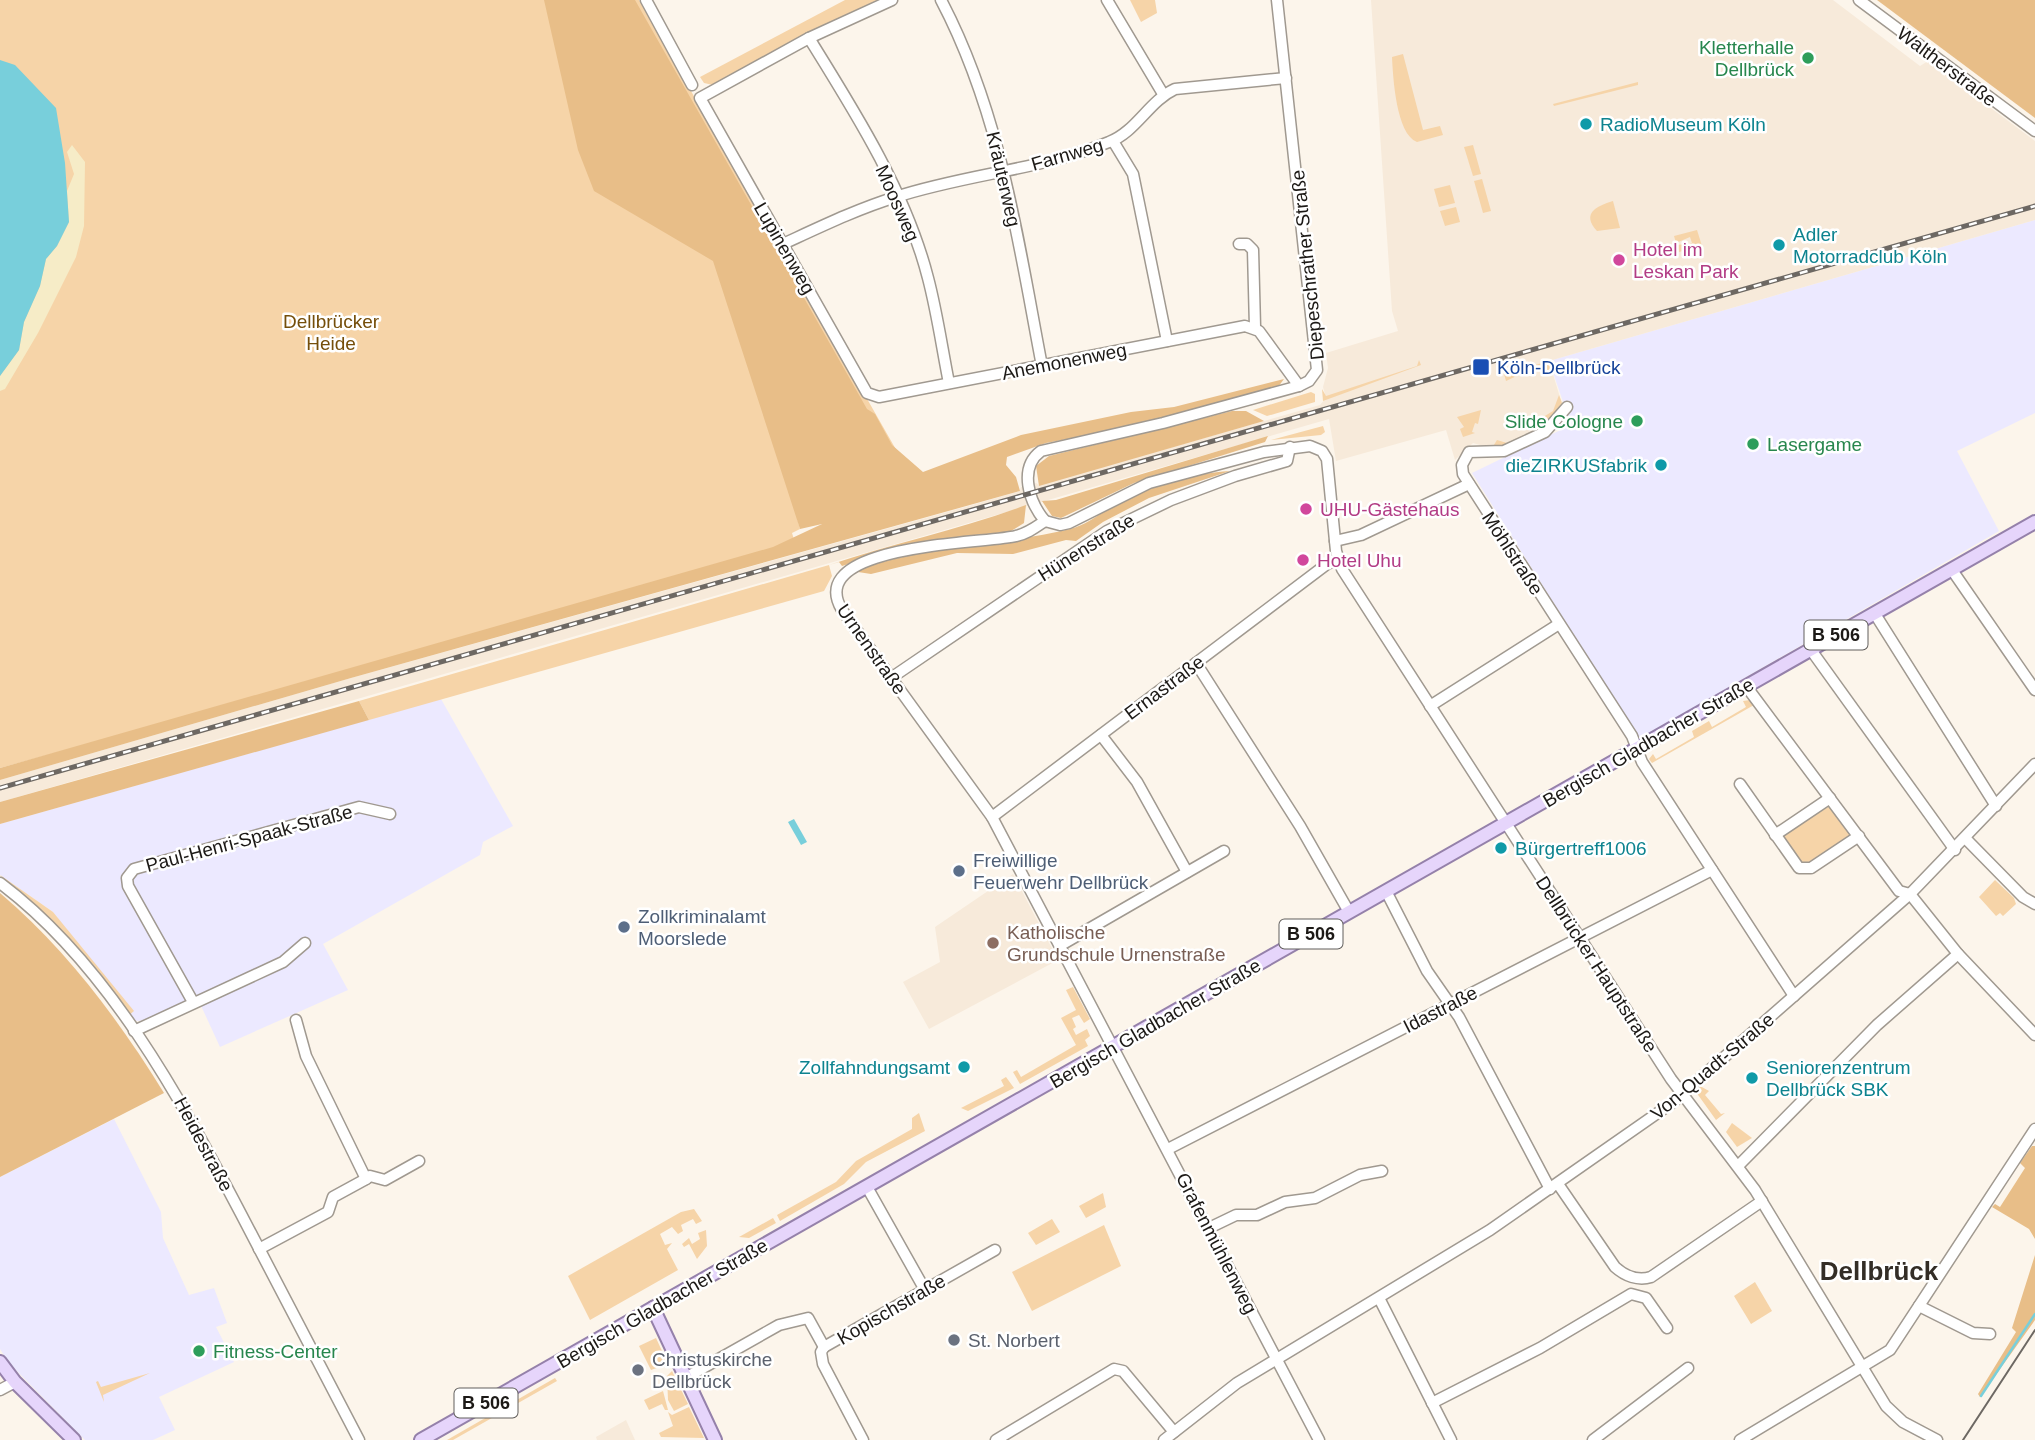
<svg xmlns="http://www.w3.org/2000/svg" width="2035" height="1440" font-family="Arial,sans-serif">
	<rect width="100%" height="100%" fill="#fcf5eb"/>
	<g fill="#ece9ff">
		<polygon points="2035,220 2035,413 1957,451 1999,531 1639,739 1472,473 1571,425 1549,361"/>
		<polygon points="441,699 513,826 483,842 480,855 323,944 348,990 220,1047 197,997 147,1020 137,1021 128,1016 53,912 0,875 0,824"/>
		<polygon points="114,1119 161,1212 163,1238 189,1295 214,1288 227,1323 216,1327 234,1362 159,1397 175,1430 153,1440 85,1440 9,1363 0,1349 0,1177"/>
	</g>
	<g fill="#f7eada">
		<polygon points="1371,0 1833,0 1920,66 1928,61 2035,141 2035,220 1549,361 1562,404 1541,429 1505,446 1491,448 1473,443 1455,460 1446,430 1336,461 1329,419 0,802 0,780 351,678 972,505 1020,491 1021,487 1036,483 1039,485 1320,405 1326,398 1323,387 1328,368 1326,353 1398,331 1392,311"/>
		<polygon points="1013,874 1058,960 929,1029 903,982 940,962 935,927"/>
		<polygon points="626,1420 635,1440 597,1440 596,1437"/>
	</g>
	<g fill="#f6d4a8">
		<polygon points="0,0 639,0 910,474 797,518 800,529 792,533 797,549 0,768"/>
		<polygon points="845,0 880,0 713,85 704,83 700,77"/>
		<polygon points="1130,0 1155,0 1157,13 1141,22"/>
		<path d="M1403,54L1423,130L1440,126L1443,135L1417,142C1396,134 1393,77 1392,57Z"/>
		<polygon points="1638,82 1638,85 1554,106 1553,104"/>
		<polygon points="1473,145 1481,174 1473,176 1464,147"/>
		<polygon points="1482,179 1491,211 1483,213 1474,181"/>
		<polygon points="1450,185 1455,203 1439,207 1434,189"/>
		<path d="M1613,201L1620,228L1597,231C1581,214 1596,206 1613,201Z"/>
		<polygon points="1456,207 1460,222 1445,226 1440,211"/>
		<polygon points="1697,230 1702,246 1679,252 1677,245 1692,243 1690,237 1676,243 1674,236"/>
		<polygon points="1419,360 1421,365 1323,401 1322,389 1326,396 1417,366"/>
		<polygon points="1549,361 1552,371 1536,367 1506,381 1504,374"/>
		<polygon points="1311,392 1315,394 1315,402 1267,416 1253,410"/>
		<polygon points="1559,395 1562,403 1541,428 1505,446 1492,448 1497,440 1507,443 1543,426 1535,422 1553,411"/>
		<polygon points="1481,410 1478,424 1475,423 1472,432 1475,433 1463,437 1460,429 1464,427 1457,417"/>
		<polygon points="1323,426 1325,432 1321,435 1271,440"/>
		<polygon points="829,565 832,576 824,591 369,720 359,701"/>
		<polygon points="1750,700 1754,705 1652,763 1649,759 1653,754 1656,759 1694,737 1692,731 1709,721 1712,727 1746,707 1743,701"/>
		<polygon points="1830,806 1851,835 1848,841 1811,865 1800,865 1783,840 1784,833"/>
		<polygon points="0,875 53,912 134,1011 128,1016"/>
		<polygon points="1995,880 2014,898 2016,904 2003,916 2000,913 1996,916 1979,897"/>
		<polygon points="1073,987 1090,1019 1084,1023 1079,1015 1072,1018 1076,1027 1073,1029 1076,1035 1087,1029 1090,1036 1085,1040 1088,1046 1020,1084 1013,1072 1017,1070 1021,1077 1076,1045 1061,1018 1076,1010 1066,990"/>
		<polygon points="1006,1077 1014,1088 968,1111 961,1108 1004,1086 1001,1080"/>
		<polygon points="1700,1086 1709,1091 1705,1095 1721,1114 1725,1113 1716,1120 1696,1092"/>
		<polygon points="919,1113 925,1131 866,1162 844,1184 780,1221 777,1215 836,1182 856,1161 912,1129 912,1118"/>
		<polygon points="1732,1123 1752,1138 1737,1147 1726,1132"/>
		<polygon points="1103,1193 1106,1207 1086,1218 1079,1206"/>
		<polygon points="694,1209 702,1221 696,1224 693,1219 681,1225 683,1231 678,1234 672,1227 660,1234 665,1245 672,1243 667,1249 678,1270 590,1320 568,1276 681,1212"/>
		<polygon points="773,1218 776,1223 749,1238 739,1237"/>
		<polygon points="1052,1219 1060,1232 1036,1245 1028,1233"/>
		<polygon points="1104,1225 1121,1266 1032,1311 1012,1272"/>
		<polygon points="706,1230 707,1246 697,1259 689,1244 684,1247 682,1244 689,1238 692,1244 700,1239 698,1233"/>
		<polygon points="1755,1282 1772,1311 1751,1324 1734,1296"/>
		<polygon points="656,1338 668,1364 651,1370 639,1346"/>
		<polygon points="672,1371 688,1404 674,1411 668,1400 667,1376"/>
		<polygon points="150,1373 103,1395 104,1402 96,1382 98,1381 101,1387"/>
		<polygon points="555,1378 557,1381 453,1440 447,1440"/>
		<polygon points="663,1391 668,1410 665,1410 662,1404 649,1410 644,1400"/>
		<polygon points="689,1407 704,1438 661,1437 659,1433 673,1426 668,1412 672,1415"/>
	</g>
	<g fill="#e8be88">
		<polygon points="544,0 635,0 867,409 875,414 892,445 923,472 1021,435 1131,412 1174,407 1284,379 1278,387 1152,423 1046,443 1007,457 1006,465 1016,477 1020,491 351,678 0,780 0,768 773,547 822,524 800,529 713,261 594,191 578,150"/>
		<polygon points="1877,0 2035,0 2035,118"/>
		<polygon points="1232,411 1246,411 1264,421 1039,486 1036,466 1049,456"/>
		<polygon points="1268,436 1265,442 1134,483 1061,518 1052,516 1042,501 1056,500"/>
		<path d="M1230,471L1149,498L1103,522L1076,541L1066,540L1013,554L957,553L871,574L858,572L860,569C928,545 1000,546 1070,529C1088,525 1105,509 1122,501C1154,485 1194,473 1230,471Z"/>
		<path d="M1026,505L1024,523L1008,533L925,541L842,566L839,562L829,565C894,543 962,529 1026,505Z"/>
		<polygon points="359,701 369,720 0,824 0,802"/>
		<path d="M0,893C66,949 119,1020 164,1093L0,1177Z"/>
		<polygon points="2032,1146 2035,1146 2035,1239 2029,1229 1992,1207 1995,1204 2000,1207 2025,1168 2020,1163"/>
		<polygon points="2035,1255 2035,1320 1980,1397 1978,1394 2016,1332 2012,1328"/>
	</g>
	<polygon fill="#f6ecc7" points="72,145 85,162 84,226 76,257 38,333 5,389 0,391 0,376 19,350 24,322 40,286 46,259 57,246 69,222 67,191 74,174 67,152"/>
	<g fill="#78cfdb">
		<polygon points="0,60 15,65 56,108 65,163 69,222 57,246 46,259 40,286 24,322 19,350 0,376"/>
		<polygon points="794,819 807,842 801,845 788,822"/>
	</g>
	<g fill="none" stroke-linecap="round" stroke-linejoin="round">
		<polyline stroke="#78cfdb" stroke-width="2.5" points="1981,1396 2035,1314"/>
		<g stroke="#a09990" stroke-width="13">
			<g id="minor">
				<polyline points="646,0 692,85"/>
				<polyline points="892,0 809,38 700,98 867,393 879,397 1245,326 1259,331 1299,386"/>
				<path d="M941,0C1001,114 1018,241 1042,366"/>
				<polyline points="1107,0 1163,94"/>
				<polyline points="1859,0 2035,131"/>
				<path d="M809,38C855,112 906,192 928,278C937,312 942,348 949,383"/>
				<polyline points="1113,141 1133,174 1167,341"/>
				<path d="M783,244C820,227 857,209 896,197C966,174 1041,170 1109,142C1136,132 1149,101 1175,89L1286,78"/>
				<polyline points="1239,244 1247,244 1253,250 1255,327"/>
				<polyline points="1567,407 1545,432 1504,451 1469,452 1462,465 1463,474 1632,736 1642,762 1794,996"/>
				<path d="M1045,521C1029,502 1018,468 1041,451L1163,423L1299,386L1309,381L1317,370L1277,0"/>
				<polyline points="1335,541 1361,535 1469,484"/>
				<polyline points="1952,570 2035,690"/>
				<polyline points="1875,614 1996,806"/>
				<polyline points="1811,650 1955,850"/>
				<polyline points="1196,663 1300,826 1349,912"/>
				<polyline points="891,678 1107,531 1171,500 1235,476 1287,461 1290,447"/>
				<polyline points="1746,686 1899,891 1910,894"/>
				<polyline points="1430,706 1559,624"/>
				<polyline points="1101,735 1137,782 1187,872"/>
				<polyline points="1740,784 1799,868 1811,868 1859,836"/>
				<polyline points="992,817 1327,564 1338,560"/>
				<polyline points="1775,835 1830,798"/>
				<polyline points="1966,839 2023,897 2035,904"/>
				<path d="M0,883C108,964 180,1098 241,1214C281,1290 320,1365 359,1440"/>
				<polyline points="1386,891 1427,971 1459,1017 1550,1189"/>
				<polyline points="1910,894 1958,954 2035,1035"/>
				<polyline points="1061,945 1224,851"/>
				<polyline points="193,1002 128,886 127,878 134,869 359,807 390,814"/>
				<polyline points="296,1020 306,1056 366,1179"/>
				<polyline points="134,1031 283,962 305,943"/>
				<polyline points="1168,1149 1712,870"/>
				<polyline points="1739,1165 1877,1025 1958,954"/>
				<path d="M1558,1184L1615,1267C1625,1276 1638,1281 1651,1277L1762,1201"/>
				<polyline points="867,1187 925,1290"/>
				<polyline points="1209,1228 1236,1215 1257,1215 1285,1202 1315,1198 1360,1175 1382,1171"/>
				<polyline points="259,1249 328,1212 333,1197 366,1179 370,1176 385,1180 419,1161"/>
				<polyline points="1379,1298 1451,1440"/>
				<polyline points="1919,1306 1973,1333 1990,1334"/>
				<polyline points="824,1347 995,1250"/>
				<polyline points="824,1347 821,1352 823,1364 863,1440"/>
				<polyline points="687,1377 779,1325 808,1318 824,1347"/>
				<polyline points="0,1390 15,1382"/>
				<polyline points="1432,1403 1540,1348 1631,1294 1646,1298 1667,1328"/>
				<polyline points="996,1440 1114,1369 1123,1371 1174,1432"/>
				<polyline points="1164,1440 1237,1383 1490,1230 1672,1103 1910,894 2035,764"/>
				<path d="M1319,1440L992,817L842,610C802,543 986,544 1016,536C1027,534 1036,527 1045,521L1060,525L1069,523L1149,483L1264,452L1310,446L1322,451L1327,459L1336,551L1342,569L1671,1079L1755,1190L1886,1406L1903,1422L1937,1440"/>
				<polyline points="1593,1440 1688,1368"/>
				<polyline points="1740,1440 1890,1350 2035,1129"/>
			</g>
		</g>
		<g stroke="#9581aa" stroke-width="16">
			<g id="major">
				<polyline points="653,1308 715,1440"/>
				<polyline points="0,1362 15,1382 74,1440"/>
				<polyline points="421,1440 2035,522"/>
			</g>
		</g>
		<use href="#minor" stroke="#fff" stroke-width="10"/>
		<use href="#major" stroke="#e6d5fb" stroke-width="12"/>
		<polyline stroke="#6d6863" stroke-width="2" points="1963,1440 2035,1330"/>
		<g stroke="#6d6863" stroke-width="5">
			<polyline id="rail" points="0,788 2035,206"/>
		</g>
		<use href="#rail" stroke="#fff" stroke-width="2.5" stroke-dasharray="8" stroke-linecap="butt"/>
	</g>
	<g fill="#2e9e5b" stroke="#fff" stroke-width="2.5">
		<circle cx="1808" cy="58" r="7"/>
		<circle cx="1637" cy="421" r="7"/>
		<circle cx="1753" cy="444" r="7"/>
		<circle cx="199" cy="1351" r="7"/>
	</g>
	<g fill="#0f9aa8" stroke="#fff" stroke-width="2.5">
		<circle cx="1586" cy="124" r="7"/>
		<circle cx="1779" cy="245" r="7"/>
		<circle cx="1661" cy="465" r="7"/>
		<circle cx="1501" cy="848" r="7"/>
		<circle cx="964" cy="1067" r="7"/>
		<circle cx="1752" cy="1078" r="7"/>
	</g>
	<g fill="#d1479c" stroke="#fff" stroke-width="2.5">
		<circle cx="1619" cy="260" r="7"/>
		<circle cx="1306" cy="509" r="7"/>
		<circle cx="1303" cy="560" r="7"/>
	</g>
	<rect fill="#1a4fb4" stroke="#fff" stroke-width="2.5" x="1472" y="358" width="18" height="18" rx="3.5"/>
	<g fill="#5c6f8a" stroke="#fff" stroke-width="2.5">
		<circle cx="959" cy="871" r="7"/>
		<circle cx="624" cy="927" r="7"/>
	</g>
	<circle fill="#8d6e63" stroke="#fff" stroke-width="2.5" cx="993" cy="943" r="7"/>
	<g fill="#6b7280" stroke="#fff" stroke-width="2.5">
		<circle cx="954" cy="1340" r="7"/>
		<circle cx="638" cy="1370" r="7"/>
	</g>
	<g text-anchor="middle" stroke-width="5" stroke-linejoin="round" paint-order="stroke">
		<g fill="#fff" stroke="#605e5c" stroke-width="2">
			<rect x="1804.5" y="620.5" width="63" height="29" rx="5"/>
			<rect x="1279.5" y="919.5" width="63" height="29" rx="5"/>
			<rect x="454.5" y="1388.5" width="63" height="29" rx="5"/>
		</g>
		<g font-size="18" font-weight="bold" fill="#1c1916">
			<text x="1836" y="641">B 506</text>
			<text x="1311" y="940">B 506</text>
			<text x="486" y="1409">B 506</text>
		</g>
		<g font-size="19" fill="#27864d" stroke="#fff" text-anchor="end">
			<text x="1794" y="54">Kletterhalle<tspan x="1794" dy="22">Dellbrück</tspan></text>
			<text x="1623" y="428">Slide Cologne</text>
			<text x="1767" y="451" text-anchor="start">Lasergame</text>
			<text x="213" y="1358" text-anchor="start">Fitness-Center</text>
		</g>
		<g font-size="19" fill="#1c1916" stroke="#fff">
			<text transform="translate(1947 66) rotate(37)" y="7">Waltherstraße</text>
			<text transform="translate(1067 154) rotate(-16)" y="7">Farnweg</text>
			<text transform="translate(1004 179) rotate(77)" y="7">Kräuterweg</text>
			<text transform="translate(898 203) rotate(66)" y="7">Moosweg</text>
			<text transform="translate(785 248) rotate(60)" y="7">Lupinenweg</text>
			<text transform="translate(1307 265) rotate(-96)" y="7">Diepeschrather Straße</text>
			<text transform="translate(1064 361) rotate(-11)" y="7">Anemonenweg</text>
			<text transform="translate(1086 547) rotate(-32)" y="7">Hünenstraße</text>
			<text transform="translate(1513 553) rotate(57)" y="7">Möhlstraße</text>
			<text transform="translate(872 649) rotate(55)" y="7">Urnenstraße</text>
			<text transform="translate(1164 687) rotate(-37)" y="7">Ernastraße</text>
			<text transform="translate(1648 742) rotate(-30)" y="7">Bergisch Gladbacher Straße</text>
			<text transform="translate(249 838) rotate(-15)" y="7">Paul-Henri-Spaak-Straße</text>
			<text transform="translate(1597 964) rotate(57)" y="7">Dellbrücker Hauptstraße</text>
			<text transform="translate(1440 1009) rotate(-27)" y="7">Idastraße</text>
			<text transform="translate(1155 1023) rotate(-30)" y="7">Bergisch Gladbacher Straße</text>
			<text transform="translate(1712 1066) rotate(-40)" y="7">Von-Quadt-Straße</text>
			<text transform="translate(204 1144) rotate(62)" y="7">Heidestraße</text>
			<text transform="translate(1217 1243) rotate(63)" y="7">Grafenmühlenweg</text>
			<text transform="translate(662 1303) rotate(-30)" y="7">Bergisch Gladbacher Straße</text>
			<text transform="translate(891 1309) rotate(-30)" y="7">Kopischstraße</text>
		</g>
		<g font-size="19" fill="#0d838f" stroke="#fff" text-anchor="start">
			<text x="1600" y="131">RadioMuseum Köln</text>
			<text x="1793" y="241">Adler<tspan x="1793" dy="22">Motorradclub Köln</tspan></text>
			<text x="1647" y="472" text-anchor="end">dieZIRKUSfabrik</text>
			<text x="1515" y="855">Bürgertreff1006</text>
			<text x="950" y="1074" text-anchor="end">Zollfahndungsamt</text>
			<text x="1766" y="1074">Seniorenzentrum<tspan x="1766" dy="22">Dellbrück SBK</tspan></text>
		</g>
		<g font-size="19" fill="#b23c85" stroke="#fff" text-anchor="start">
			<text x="1633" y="256">Hotel im<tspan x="1633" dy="22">Leskan Park</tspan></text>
			<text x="1320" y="516">UHU-Gästehaus</text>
			<text x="1317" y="567">Hotel Uhu</text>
		</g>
		<g font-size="19" fill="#754e0a" stroke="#fff">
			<text x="331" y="328">Dellbrücker<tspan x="331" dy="22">Heide</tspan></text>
		</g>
		<g font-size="19" fill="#164399" stroke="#fff" text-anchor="start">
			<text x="1497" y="374">Köln-Dellbrück</text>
		</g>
		<g font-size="19" fill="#4e5e75" stroke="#fff" text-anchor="start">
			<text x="973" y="867">Freiwillige<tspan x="973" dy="22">Feuerwehr Dellbrück</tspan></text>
			<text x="638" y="923">Zollkriminalamt<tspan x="638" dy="22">Moorslede</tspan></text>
		</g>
		<g font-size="19" fill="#785e54" stroke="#fff" text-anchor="start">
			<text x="1007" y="939">Katholische<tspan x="1007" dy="22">Grundschule Urnenstraße</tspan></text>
		</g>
		<g font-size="19" fill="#5b616d" stroke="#fff" text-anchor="start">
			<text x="968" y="1347">St. Norbert</text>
			<text x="652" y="1366">Christuskirche<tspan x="652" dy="22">Dellbrück</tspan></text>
		</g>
		<g font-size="26" font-weight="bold" fill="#332d26" stroke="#fff">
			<text x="1879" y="1280">Dellbrück</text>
		</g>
	</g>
</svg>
